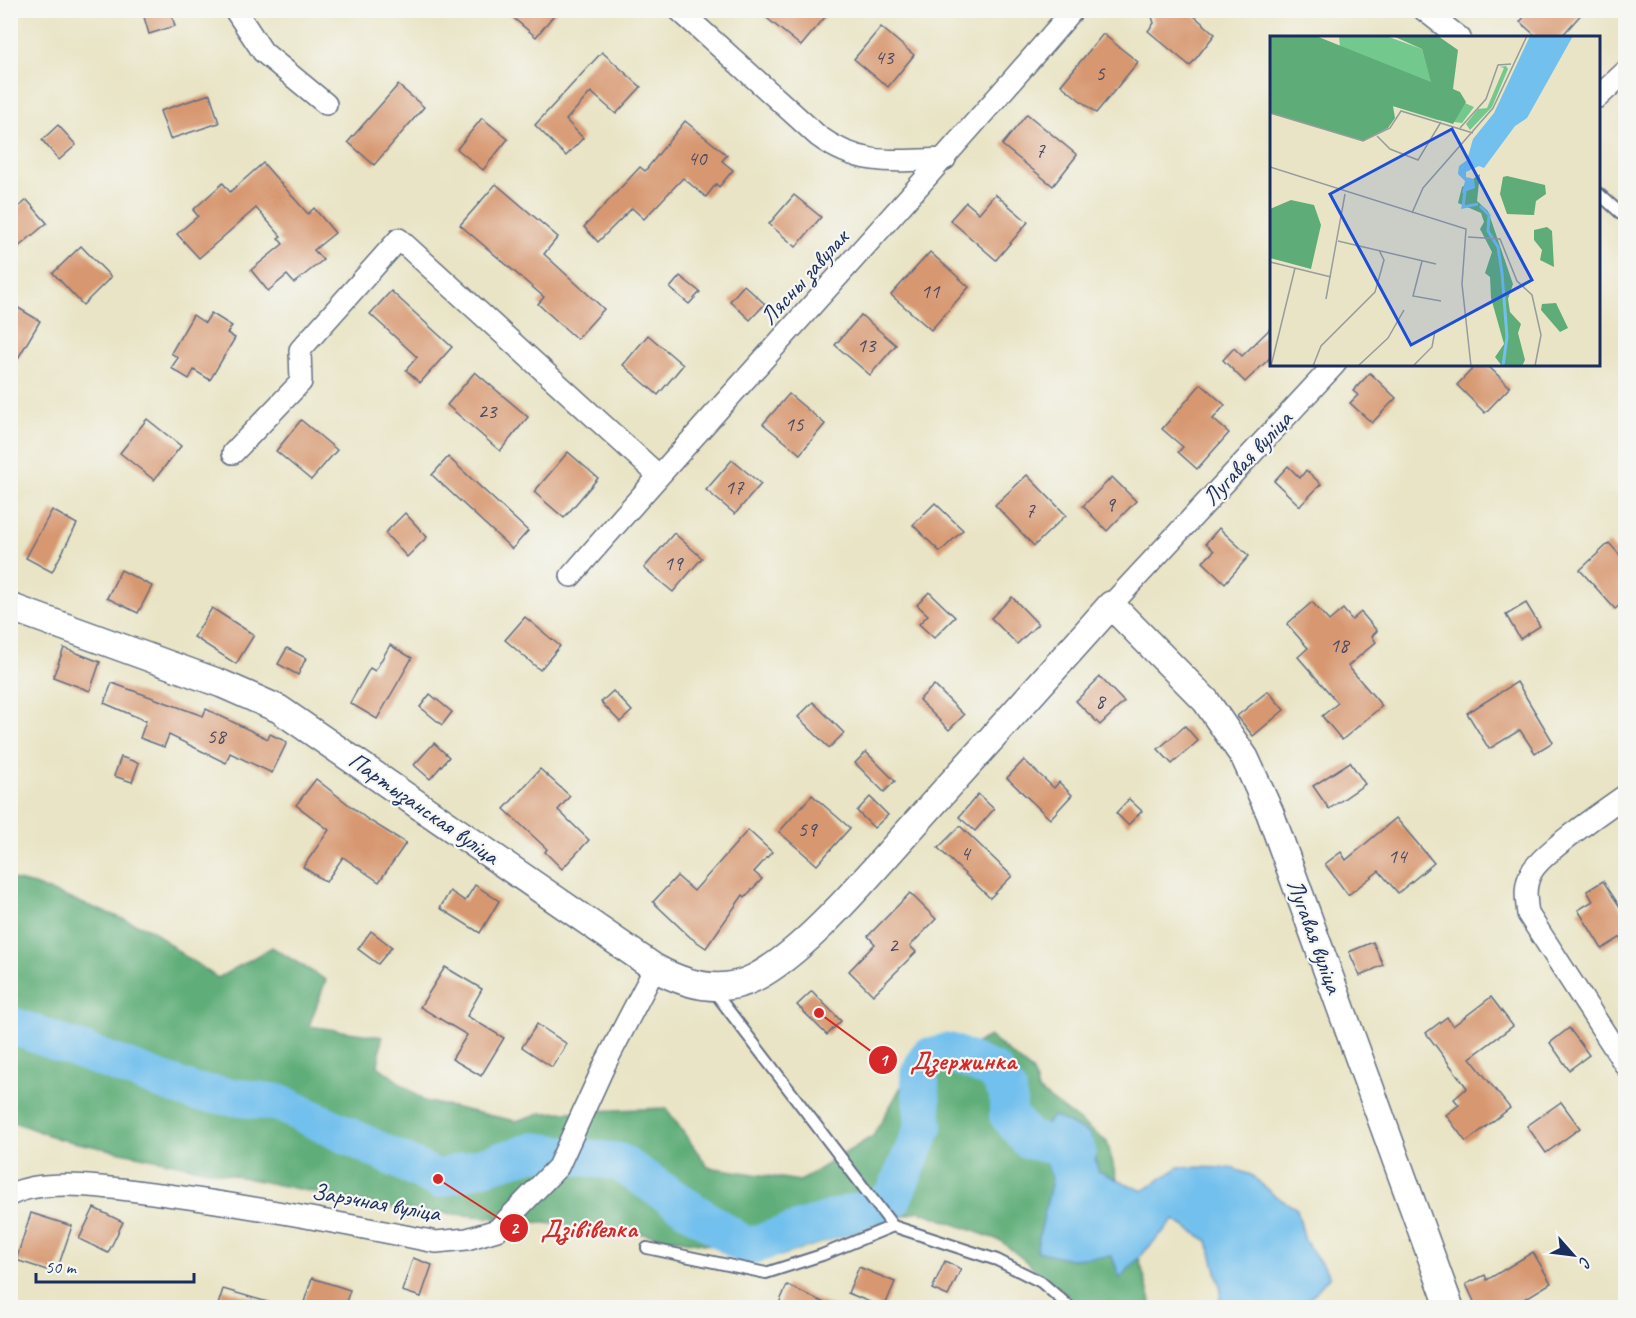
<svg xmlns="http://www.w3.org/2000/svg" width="1636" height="1318" font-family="Caveat,sans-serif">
	<rect width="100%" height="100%" fill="#f6f6f2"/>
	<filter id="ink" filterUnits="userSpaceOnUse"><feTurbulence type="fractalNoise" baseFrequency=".0167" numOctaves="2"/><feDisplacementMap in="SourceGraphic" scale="12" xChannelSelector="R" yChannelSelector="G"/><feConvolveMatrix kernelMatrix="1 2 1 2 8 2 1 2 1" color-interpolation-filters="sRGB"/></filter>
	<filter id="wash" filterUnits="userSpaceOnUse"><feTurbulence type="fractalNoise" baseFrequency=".008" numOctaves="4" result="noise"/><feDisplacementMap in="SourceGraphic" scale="24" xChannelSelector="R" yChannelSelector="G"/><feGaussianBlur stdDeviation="1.35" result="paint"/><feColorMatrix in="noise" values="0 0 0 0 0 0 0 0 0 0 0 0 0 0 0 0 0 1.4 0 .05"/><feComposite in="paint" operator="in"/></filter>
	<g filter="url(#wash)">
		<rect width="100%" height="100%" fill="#e9e4c5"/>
		<polygon fill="#5ead78" stroke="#3c6e6b" stroke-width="1.5" points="10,879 34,885 152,930 179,952 218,978 272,947 326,980 309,1026 382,1037 378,1066 424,1101 516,1121 541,1113 666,1108 708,1167 800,1181 873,1136 901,1087 989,1036 1033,1072 1038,1090 1107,1142 1151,1301 1149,1307 1081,1307 1001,1241 919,1211 780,1256 624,1231 384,1207 59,1139 11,1121"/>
		<polygon fill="#72c0ed" stroke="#4678a6" stroke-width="1.5" points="1054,1116 1090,1134 1098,1171 1143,1191 1179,1167 1231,1168 1251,1175 1275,1196 1297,1209 1305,1241 1330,1276 1304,1305 1308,1307 1219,1307 1221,1290 1208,1241 1174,1220 1120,1278 1112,1256 1071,1259 1036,1251 1052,1179 1045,1160 1029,1140"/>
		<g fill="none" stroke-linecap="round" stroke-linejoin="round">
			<g stroke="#72c0ed" stroke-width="38">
				<polyline points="10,1025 193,1092 280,1103 438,1179 535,1151 619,1162 747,1247 864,1209"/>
				<polyline points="884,1203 892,1200 924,1126 919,1074 928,1057 949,1052 995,1072 1008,1092 1008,1115 1029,1140 1077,1151"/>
			</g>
		</g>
		<g id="blocks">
			<g fill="#d79770">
				<polygon points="142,10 170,10 175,26 149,34"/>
				<polygon points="504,10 558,10 536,37"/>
				<polygon points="757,10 831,10 801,46"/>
				<polygon points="1150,10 1187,10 1215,34 1190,66 1148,31 1154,23"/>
				<polygon points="1530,10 1585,10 1560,38 1538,38 1520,22"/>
				<polygon points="881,27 914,55 888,87 854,59"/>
				<polygon points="1103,34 1138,62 1096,113 1061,85"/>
				<polygon points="602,52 641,87 616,114 591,92 566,120 583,138 566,156 535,125"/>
				<polygon points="398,85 424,107 374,165 348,142"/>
				<polygon points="210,94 219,123 170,139 160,111"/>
				<polygon points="1027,114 1077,155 1053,186 1002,145"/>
				<polygon points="482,118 508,139 483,170 457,149"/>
				<polygon points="685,121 727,155 722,161 733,170 719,187 716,184 706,197 683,178 644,219 632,208 598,242 584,227 640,167 645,171"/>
				<polygon points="58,125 76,145 59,160 42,140"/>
				<polygon points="263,163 308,214 314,208 335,233 314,250 323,260 294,283 287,275 268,291 251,270 283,244 278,238 281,236 256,208 199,258 177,234 198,216 193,210 223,183 230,192"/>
				<polygon points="496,184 558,237 544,254 604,309 577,339 538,304 544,297 460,225"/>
				<polygon points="995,194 1028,222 996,260 950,220 966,202 979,213"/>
				<polygon points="794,195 821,217 796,247 769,224"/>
				<polygon points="27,200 47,223 10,254 10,214"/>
				<polygon points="81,246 111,277 83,305 53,273"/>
				<polygon points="930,252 969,287 931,330 891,295"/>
				<polygon points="680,276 700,292 689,304 670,288"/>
				<polygon points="744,285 765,304 750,320 730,301"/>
				<polygon points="391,291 452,347 420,383 406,370 417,357 370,314"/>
				<polygon points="10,303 40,321 10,372"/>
				<polygon points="211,313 232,326 227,333 235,338 210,380 194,370 189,379 171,368 178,358 171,353 193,315 205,323"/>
				<polygon points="861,315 896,345 870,375 835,345"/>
				<polygon points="1272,327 1272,356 1245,382 1223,360 1234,348 1242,356"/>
				<polygon points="648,335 683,365 658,395 623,365"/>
				<polygon points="1477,364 1486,364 1510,387 1485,413 1457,385"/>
				<polygon points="475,372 528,417 500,451 447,405"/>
				<polygon points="1370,373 1396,398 1372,423 1350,403 1358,395 1353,391"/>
				<polygon points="1201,384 1225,405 1213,419 1229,433 1197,469 1178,452 1183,447 1162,429"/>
				<polygon points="789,394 825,424 800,454 763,424"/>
				<polygon points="147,419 181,446 154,480 120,453"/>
				<polygon points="301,420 337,450 311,480 276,451"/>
				<polygon points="568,452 598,478 564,518 534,492"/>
				<polygon points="448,457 528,531 512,549 432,475"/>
				<polygon points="732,460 761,484 735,514 706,490"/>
				<polygon points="1288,466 1300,478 1306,470 1321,484 1300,506 1274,481"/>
				<polygon points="1027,475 1066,515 1034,546 995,505"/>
				<polygon points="1112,477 1136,501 1107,531 1083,506"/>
				<polygon points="935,503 963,530 940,552 913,525"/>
				<polygon points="52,510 77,524 52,572 26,558"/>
				<polygon points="405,513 427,537 407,557 385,533"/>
				<polygon points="1219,528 1249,556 1225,583 1203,562 1214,551 1206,543"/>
				<polygon points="674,533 702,558 673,592 644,568"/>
				<polygon points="1609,543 1626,562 1626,600 1615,609 1580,570"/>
				<polygon points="121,570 152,586 138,613 107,598"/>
				<polygon points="929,592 955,617 934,638 919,624 928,615 917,605"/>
				<polygon points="1012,597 1038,624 1017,644 991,618"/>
				<polygon points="1312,602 1329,621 1343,609 1352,620 1361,612 1377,631 1372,636 1376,642 1348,666 1382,706 1342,740 1322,716 1338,703 1298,657 1308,648 1287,624"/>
				<polygon points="1526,603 1540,626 1520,639 1506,615"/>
				<polygon points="212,608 254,635 236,664 194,637"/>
				<polygon points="525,617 560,646 540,670 505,640"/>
				<polygon points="390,645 412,658 377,719 350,703 370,668 375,671"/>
				<polygon points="64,648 100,662 90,691 53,677"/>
				<polygon points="287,648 306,658 298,675 278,664"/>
				<polygon points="1100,677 1124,702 1100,725 1076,701"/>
				<polygon points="1517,682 1553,742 1535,753 1520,730 1489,749 1467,713"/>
				<polygon points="112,683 203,716 206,709 268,739 270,734 287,742 272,773 230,753 226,763 169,735 164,747 140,738 146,721 104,703"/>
				<polygon points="934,685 964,715 949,730 919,700"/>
				<polygon points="613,691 632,711 620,722 601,702"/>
				<polygon points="1268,691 1284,710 1253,736 1237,716"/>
				<polygon points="430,694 452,712 442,725 420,707"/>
				<polygon points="813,702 844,733 829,748 798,717"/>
				<polygon points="1185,726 1198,741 1172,764 1158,749"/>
				<polygon points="434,743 449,757 430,779 414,765"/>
				<polygon points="866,752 895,781 884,792 855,763"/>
				<polygon points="121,757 139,763 132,782 114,776"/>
				<polygon points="1024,760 1054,788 1059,782 1072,795 1050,819 1007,778"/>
				<polygon points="1350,762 1365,784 1329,809 1313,786"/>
				<polygon points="540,769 570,796 558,810 589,840 562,869 545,852 547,849 504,809"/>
				<polygon points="316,779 367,819 406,843 379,882 343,857 326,882 303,867 329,830 296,805"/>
				<polygon points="978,794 994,809 975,831 959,817"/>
				<polygon points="812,795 850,828 817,865 779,832"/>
				<polygon points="870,797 888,815 874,828 857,811"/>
				<polygon points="1129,799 1142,811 1128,825 1116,813"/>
				<polygon points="1396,818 1434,863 1398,893 1379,871 1348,895 1325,864 1341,852 1346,860"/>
				<polygon points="960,826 1012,876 990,898 938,848"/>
				<polygon points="748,830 772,852 754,872 762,879 745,897 743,895 706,948 690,937 653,902 677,876 694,891"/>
				<polygon points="1603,881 1626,916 1626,934 1602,949 1578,910 1593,901 1587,891"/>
				<polygon points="475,885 499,901 480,933 440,908 450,891 465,901"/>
				<polygon points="910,893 936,919 910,946 916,952 873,995 849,971 875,944 868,936"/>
				<polygon points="371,931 392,947 378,964 358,949"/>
				<polygon points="1373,942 1383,965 1360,976 1349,952"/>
				<polygon points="445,967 482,989 467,1016 504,1038 481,1076 452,1059 467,1035 420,1007"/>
				<polygon points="812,991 841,1021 827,1035 797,1005"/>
				<polygon points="1491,997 1513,1026 1470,1058 1510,1108 1466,1142 1446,1115 1459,1105 1454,1099 1467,1088 1426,1033 1447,1017 1453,1026"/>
				<polygon points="537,1024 567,1044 552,1067 522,1047"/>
				<polygon points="1569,1028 1589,1055 1569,1070 1550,1043"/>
				<polygon points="1561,1102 1580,1128 1546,1153 1527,1126"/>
				<polygon points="94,1208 123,1222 108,1253 79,1239"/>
				<polygon points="31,1213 72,1226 56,1273 16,1260"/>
				<polygon points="1533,1252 1551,1283 1510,1308 1477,1308 1466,1284 1485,1275 1487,1280"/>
				<polygon points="413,1258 432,1265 421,1297 402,1291"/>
				<polygon points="945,1261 961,1269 948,1296 932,1289"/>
				<polygon points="859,1267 895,1282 884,1308 848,1293"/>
				<polygon points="312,1278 350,1290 344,1308 302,1308"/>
				<polygon points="787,1285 835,1308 777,1308"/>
				<polygon points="223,1289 271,1303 270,1308 217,1308"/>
			</g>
		</g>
	</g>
	<g filter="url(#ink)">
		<use href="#blocks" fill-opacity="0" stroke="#636e82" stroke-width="1.5"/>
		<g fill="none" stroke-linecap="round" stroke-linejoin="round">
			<g stroke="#636e82" stroke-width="14">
				<g id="service">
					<polyline points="1598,193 1626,218"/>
					<polyline points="713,990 893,1226 997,1260 1041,1282 1071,1308"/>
					<polyline points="647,1248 766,1273 822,1255 893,1226"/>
				</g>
			</g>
			<g stroke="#636e82" stroke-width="24">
				<g id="minor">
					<polyline points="235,10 263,52 326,104"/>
					<path d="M679,10L818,136C860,167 895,161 945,159"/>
					<polyline points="1424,10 1460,38"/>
					<polyline points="1598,97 1626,71"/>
					<polyline points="233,453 301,382 300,350 399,239 658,475"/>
					<path d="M571,576C736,386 909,202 1073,10"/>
					<polyline points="1111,605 1335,364"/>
					<path d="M1626,795C1606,809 1540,854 1531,873C1524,886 1526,899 1528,914L1626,1066"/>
					<path d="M10,1195C45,1176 121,1189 160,1194C253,1206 344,1224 436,1242L467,1239L497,1230L558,1167L605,1064L655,968"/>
				</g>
			</g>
			<g stroke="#636e82" stroke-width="30">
				<path id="tertiary" d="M10,607L222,684L279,709L655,968C686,985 721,995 754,978C804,953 867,877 905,835C974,758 1043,682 1111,605L1206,701L1245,758L1270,813L1450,1308"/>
			</g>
			<use href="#service" stroke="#fff" stroke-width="10"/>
			<use href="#minor" stroke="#fff" stroke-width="21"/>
			<use href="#tertiary" stroke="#fff" stroke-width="27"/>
		</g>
	</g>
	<g text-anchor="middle" stroke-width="4.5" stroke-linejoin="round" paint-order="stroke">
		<g font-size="21" fill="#4a4962">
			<text x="884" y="64">43</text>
			<text x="1100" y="80">5</text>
			<text x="1040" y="157">7</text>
			<text x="697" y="165">40</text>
			<text x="930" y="298">11</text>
			<text x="866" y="352">13</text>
			<text x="487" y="418">23</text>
			<text x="794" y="431">15</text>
			<text x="734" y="494">17</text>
			<text x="1110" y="511">9</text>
			<text x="1030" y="517">7</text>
			<text x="673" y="570">19</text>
			<text x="1339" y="652">18</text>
			<text x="1100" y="708">8</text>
			<text x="216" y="743">58</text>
			<text x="807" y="836">59</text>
			<text x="965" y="860">4</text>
			<text x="1397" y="863">14</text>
			<text x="893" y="952">2</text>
		</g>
		<g font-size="24" fill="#1b2f5e" stroke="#f6f6f2">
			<text transform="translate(804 277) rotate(-48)" y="8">Лясны завулак</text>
			<text transform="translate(1247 458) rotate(-47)" y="8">Лугавая вуліца</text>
			<text transform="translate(424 808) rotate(35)" y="8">Партызанская вуліца</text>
			<text transform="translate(1315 936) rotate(70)" y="8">Лугавая вуліца</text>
			<text transform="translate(376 1202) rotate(10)" y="8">Зарэчная вуліца</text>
		</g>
	</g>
	<g transform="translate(1270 36)">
		<rect width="330" height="330" fill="#e9e4c5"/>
		<path d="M116,0L152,13L162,47L174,58L204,71L192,87L167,84L88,59L73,46L69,0ZM236,30L238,33L222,71L200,94L196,88L208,73L217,72L234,32L230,31Z" fill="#73c98d"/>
		<path d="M0,0H46L161,46L152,13L123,0H168L188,14L183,53L190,56L196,66L183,88L123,70L125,82L118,92L93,105L0,77ZM210,138L207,165L218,175L243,248L238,263L240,276L251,288L248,297L255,324L252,330H232L225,321L234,308L221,262L220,241L215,237L222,216L210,193L214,186L211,177L188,167L192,151ZM237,140L275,149L276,158L266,165L264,179L237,178L230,158L233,141ZM21,164L44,169L51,189L41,233L0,222V173ZM277,191L282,195L284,231L270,224L272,214L264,204V194ZM286,267L298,292L290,296L271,274L272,268Z" fill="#5ead78"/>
		<path d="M260,0H303L257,82L245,90L214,132L209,130L196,136V141L204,143L205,152L192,157L195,145L188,138L189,130L197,124L203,103L224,77Z" fill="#72c0ed"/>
		<path fill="none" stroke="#72c0ed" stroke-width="3" d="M195,155L193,171L208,168M210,170L219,179L218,195L228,211L232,237L237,301L233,330"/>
		<path fill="none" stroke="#979c9c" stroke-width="1.5" d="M0,77L93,105L120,92L131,75L203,97M190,92L216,63L228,29L241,28M107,100L120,113L148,124L171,86M0,131L196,193L192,248L201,330M142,177L153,152L223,72L257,0M198,201L230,203L247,245L262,259L271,299L265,330M68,205L166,228M152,225L143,260L171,265M0,226L61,241M56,263L75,158M1,330L25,232M43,330L51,310L105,256L114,224L109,214M88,330L118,302L134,274M143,330L162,311L165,295"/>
		<path fill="#1d4ed8" fill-opacity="0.15" stroke="#1d4ed8" stroke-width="3" d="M182,93L262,244L141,309L60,158Z"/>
		<rect width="330" height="330" fill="none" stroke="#1b2f5e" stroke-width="3"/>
	</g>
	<path fill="none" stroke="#d62828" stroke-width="2" d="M819 1013L883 1060M438 1179L514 1228"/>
	<g fill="#d62828" stroke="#f6f6f2" stroke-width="2">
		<circle cx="819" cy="1013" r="6"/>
		<circle cx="438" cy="1179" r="6"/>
		<circle cx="883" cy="1060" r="15"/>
		<circle cx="514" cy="1228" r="15"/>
	</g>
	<g font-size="18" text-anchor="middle" font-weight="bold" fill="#fff">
		<text x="883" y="1066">1</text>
		<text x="514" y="1234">2</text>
	</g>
	<g font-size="26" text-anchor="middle" font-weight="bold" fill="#d62828" stroke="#f6f6f2" stroke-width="4.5" stroke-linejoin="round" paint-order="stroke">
		<text x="963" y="1069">Дзержинка</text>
		<text x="589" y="1237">Дзівівелка</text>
	</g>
	<rect width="1636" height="1318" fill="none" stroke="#f6f6f2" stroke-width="36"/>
	<g transform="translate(1573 1255) rotate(118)" stroke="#f6f6f2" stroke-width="4.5" paint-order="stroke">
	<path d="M0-4.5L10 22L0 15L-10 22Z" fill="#1b2f5e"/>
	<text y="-9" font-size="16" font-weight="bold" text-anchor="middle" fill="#1b2f5e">С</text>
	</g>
	<path d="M36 1273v9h158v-9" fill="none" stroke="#1b2f5e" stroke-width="3"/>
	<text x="45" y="1273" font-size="18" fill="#1b2f5e" stroke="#f6f6f2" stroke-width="4.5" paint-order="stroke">50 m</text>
</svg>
